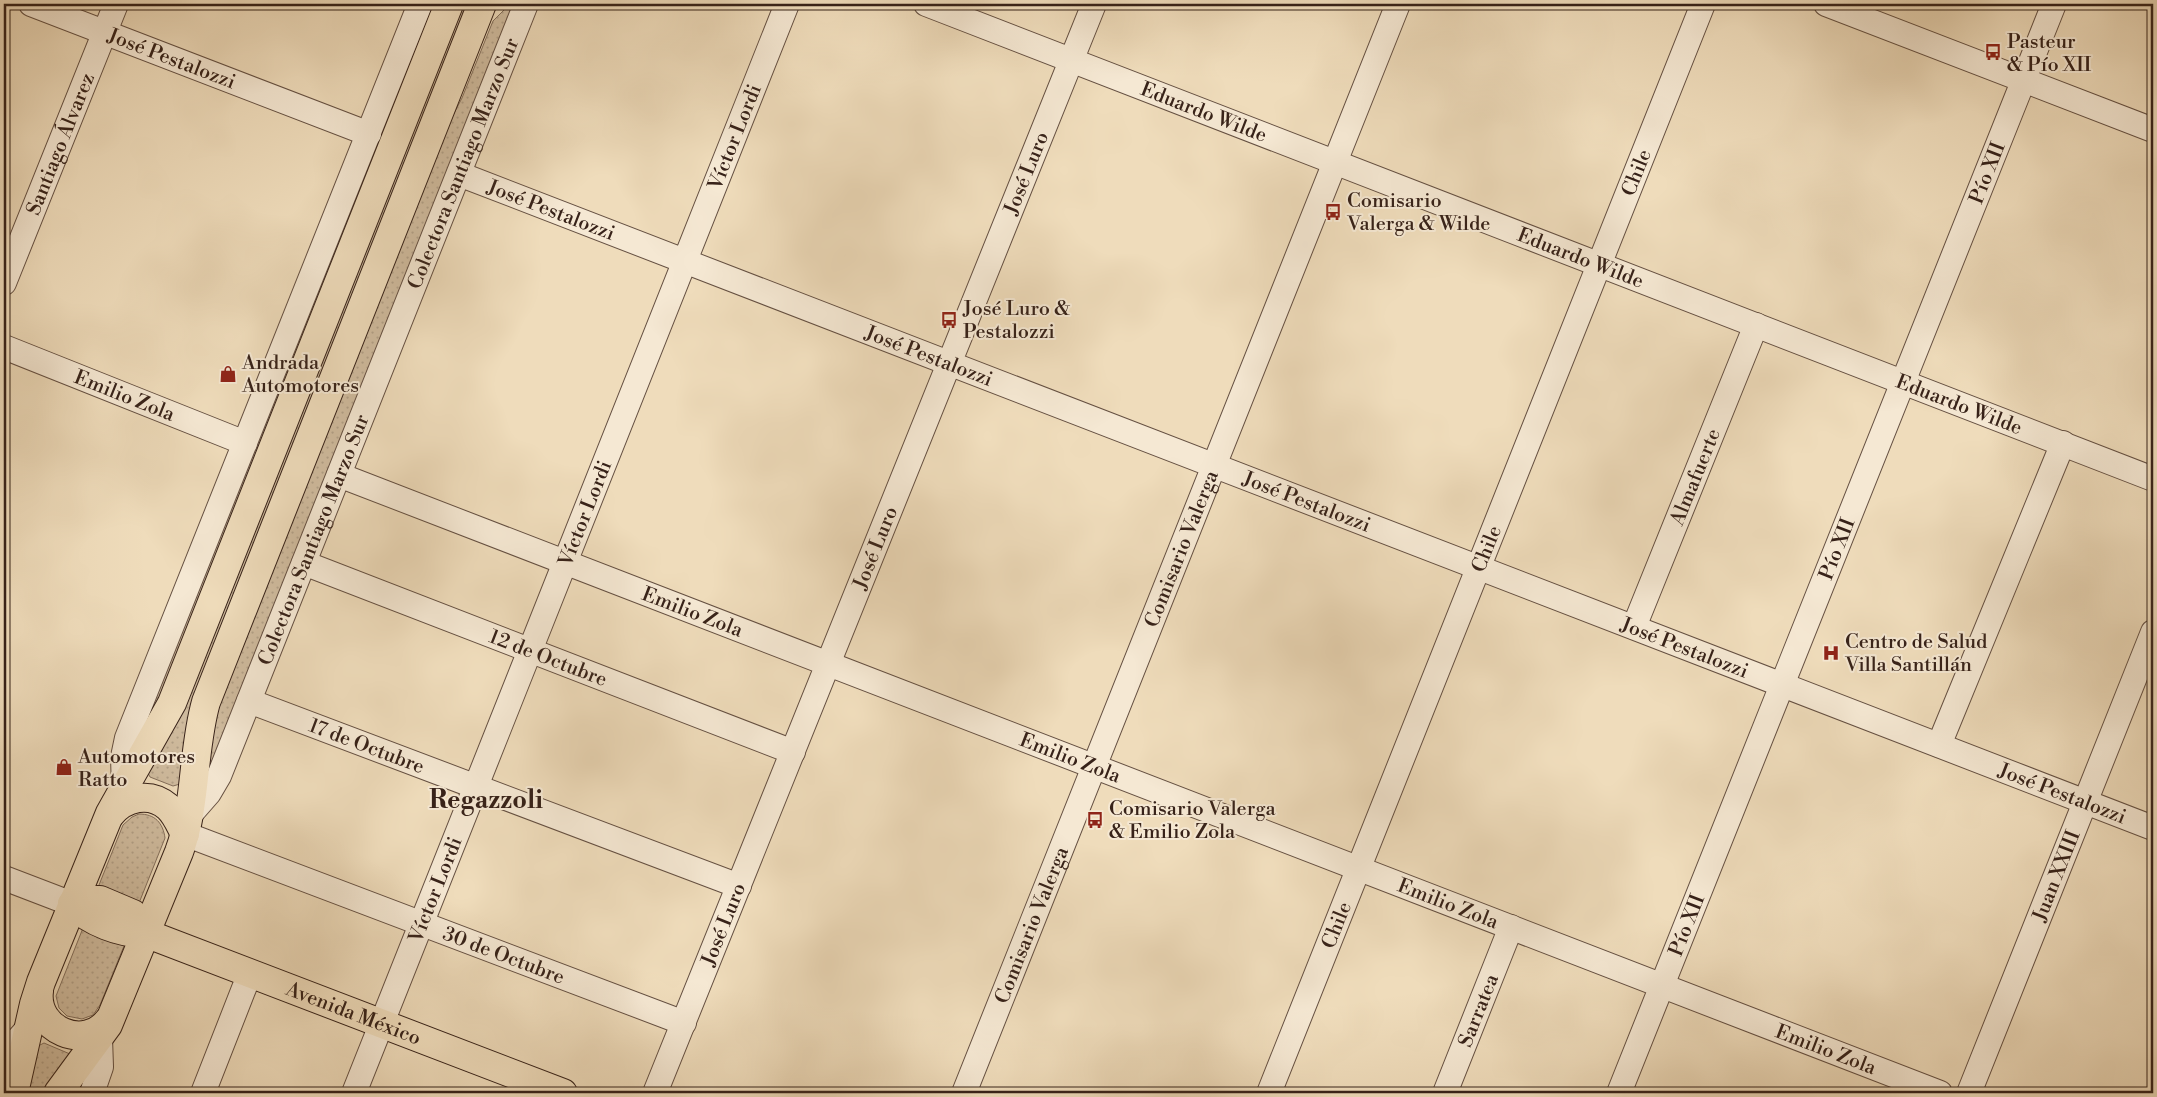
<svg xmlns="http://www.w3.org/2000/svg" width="2157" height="1097" font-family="'Libre Bodoni',serif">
	<defs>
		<pattern id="grass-dots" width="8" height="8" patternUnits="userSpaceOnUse" patternTransform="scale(1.25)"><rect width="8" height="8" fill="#d0bc9f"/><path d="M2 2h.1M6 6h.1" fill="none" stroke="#b3a188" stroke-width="1.8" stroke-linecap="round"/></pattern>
	</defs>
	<rect width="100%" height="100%" fill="#efdcbb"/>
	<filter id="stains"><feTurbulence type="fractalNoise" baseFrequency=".004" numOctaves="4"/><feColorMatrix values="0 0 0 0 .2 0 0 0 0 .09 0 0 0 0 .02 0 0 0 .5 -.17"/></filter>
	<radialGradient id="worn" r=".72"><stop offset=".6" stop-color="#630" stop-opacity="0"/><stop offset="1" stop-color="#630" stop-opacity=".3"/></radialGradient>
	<g fill="url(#grass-dots)" stroke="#846f5c">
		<polygon points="427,4 438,4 169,687 136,748"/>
		<polygon points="459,4 472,4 180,784 173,786 150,777 147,771"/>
		<polygon points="510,4 519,4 207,782 209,730 425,169 462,98 493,21"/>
		<path d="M139,814C155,814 163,823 165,838L139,903L99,887V885L123,825L132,817Z"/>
		<polygon points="83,928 123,944 124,946 100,1005 93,1015 82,1019 67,1016 59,1008 56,996"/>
		<polygon points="44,1043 70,1054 47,1093 25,1093 38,1046"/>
	</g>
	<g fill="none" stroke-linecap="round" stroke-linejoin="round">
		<g stroke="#655042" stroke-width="26">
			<g id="minor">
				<path id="s1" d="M31,4L369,134"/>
				<path id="s2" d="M926,4L2153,479"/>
				<polyline points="1826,4 2153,130"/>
				<path id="s3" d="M459,174L2153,828"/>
				<path id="s4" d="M4,283L116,4"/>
				<path id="s5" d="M4,347L245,443"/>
				<path id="s6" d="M339,475L1940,1093"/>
				<path id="s7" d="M304,563L793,752"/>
				<path id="s8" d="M1634,627L1756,325"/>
				<path id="s9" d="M249,701L739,886"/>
				<polyline points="1939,745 2063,443"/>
				<polyline points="124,790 123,757 127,738 420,4"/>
				<path id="s10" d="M188,817L209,793L219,776L526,4"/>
				<path id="s11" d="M185,834L684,1023"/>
				<polyline points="4,878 72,904"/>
				<polyline points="4,1055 29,1027"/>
				<polyline points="92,1093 101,1067 100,1038"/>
				<polyline points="203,1093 250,973"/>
				<path id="s12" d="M354,1093L787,4"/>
				<path id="s13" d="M655,1093L1094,4"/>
				<path id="s14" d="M964,1093L1398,4"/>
				<path id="s15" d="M1269,1093L1703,4"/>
				<path id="s16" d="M1445,1093L1511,927"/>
				<path id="s17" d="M1619,1093L2054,4"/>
				<path id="s18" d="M1969,1093L2153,632"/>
			</g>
		</g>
		<g stroke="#372219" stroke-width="30">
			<g id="major">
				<path d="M110,815C124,797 150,791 168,807C176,814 180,825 185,834"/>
				<path id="s19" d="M72,904C90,922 121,934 145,933L563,1093"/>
				<polyline points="72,904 89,900 100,900 133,914 140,921 145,933"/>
				<path d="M39,991C34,1030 85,1052 109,1020"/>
				<polyline points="14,1093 34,1004 41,982 110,813 172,703 449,4"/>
				<path d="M58,1093L108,1025L179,852C197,804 192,751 206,702L482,4"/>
			</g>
		</g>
		<use href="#minor" stroke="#f5e8d3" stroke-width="24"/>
		<use href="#major" stroke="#efdcbb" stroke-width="28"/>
	</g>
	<defs>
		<g id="bus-bare" transform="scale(1.35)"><path d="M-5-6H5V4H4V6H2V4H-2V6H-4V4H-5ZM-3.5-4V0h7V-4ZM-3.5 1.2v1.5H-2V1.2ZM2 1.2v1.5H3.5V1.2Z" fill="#8f2418" stroke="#f5e8d3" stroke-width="2.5" paint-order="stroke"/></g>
		<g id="shop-bare" transform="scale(1.35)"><path d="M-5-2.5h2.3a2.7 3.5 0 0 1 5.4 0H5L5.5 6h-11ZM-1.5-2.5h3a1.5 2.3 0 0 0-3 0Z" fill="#8f2418" stroke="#f5e8d3" stroke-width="2.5" paint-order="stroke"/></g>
		<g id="hospital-bare" transform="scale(1.35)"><path d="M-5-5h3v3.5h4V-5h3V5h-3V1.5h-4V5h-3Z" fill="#8f2418" stroke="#f5e8d3" stroke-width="2.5" paint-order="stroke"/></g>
	</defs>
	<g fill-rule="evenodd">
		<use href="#bus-bare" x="1993" y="52"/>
		<use href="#bus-bare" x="1333" y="212"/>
		<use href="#bus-bare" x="949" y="320"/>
		<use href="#shop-bare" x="228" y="374"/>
		<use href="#hospital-bare" x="1831" y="653"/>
		<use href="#shop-bare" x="64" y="767"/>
		<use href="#bus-bare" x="1095" y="820"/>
	</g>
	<g text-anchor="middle" stroke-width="4" stroke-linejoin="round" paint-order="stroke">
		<g font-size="20" fill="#372219" stroke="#f5e8d3" text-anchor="start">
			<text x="2007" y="48">Pasteur<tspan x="2007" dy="23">&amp; Pío XII</tspan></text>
			<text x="1347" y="207">Comisario<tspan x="1347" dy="23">Valerga &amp; Wilde</tspan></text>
			<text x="963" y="315">José Luro &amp;<tspan x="963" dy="23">Pestalozzi</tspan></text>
			<text x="242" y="369">Andrada<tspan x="242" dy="23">Automotores</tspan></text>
			<text x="1845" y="648">Centro de Salud<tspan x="1845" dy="23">Villa Santillán</tspan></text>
			<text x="78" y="763">Automotores<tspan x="78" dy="23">Ratto</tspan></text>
			<text x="1109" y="815">Comisario Valerga<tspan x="1109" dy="23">&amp; Emilio Zola</tspan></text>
		</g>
		<g font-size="20" fill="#372219" stroke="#f5e8d3">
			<text dy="7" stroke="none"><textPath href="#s1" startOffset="151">José Pestalozzi</textPath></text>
			<text dy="7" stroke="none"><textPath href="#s2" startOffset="298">Eduardo Wilde</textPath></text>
			<text dy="7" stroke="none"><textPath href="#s12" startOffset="1029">Víctor Lordi</textPath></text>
			<text dy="7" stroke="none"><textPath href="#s4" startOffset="150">Santiago Álvarez</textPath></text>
			<text dy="7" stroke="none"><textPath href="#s10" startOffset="711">Colectora Santiago Marzo Sur</textPath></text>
			<text dy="7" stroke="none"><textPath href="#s15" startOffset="991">Chile</textPath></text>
			<text dy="7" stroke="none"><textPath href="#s17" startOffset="991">Pío XII</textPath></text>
			<text dy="7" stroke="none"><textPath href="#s13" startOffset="992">José Luro</textPath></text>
			<text dy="7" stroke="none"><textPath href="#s3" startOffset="99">José Pestalozzi</textPath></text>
			<text dy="7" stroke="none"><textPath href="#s2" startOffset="702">Eduardo Wilde</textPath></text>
			<text dy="7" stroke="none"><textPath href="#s3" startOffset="504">José Pestalozzi</textPath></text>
			<text dy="7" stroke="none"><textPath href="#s5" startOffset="130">Emilio Zola</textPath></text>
			<text dy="7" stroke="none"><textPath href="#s2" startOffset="1108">Eduardo Wilde</textPath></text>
			<text dy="7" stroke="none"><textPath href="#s8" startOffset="162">Almafuerte</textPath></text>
			<text dy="7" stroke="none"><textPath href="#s3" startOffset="909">José Pestalozzi</textPath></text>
			<text dy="7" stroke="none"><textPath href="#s12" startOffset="624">Víctor Lordi</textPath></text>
			<text dy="7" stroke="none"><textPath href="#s10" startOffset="306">Colectora Santiago Marzo Sur</textPath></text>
			<text dy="7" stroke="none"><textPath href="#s17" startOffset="586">Pío XII</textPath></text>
			<text dy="7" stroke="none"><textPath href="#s13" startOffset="588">José Luro</textPath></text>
			<text dy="7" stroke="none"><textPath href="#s14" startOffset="586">Comisario Valerga</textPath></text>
			<text dy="7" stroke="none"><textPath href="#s15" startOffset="586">Chile</textPath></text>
			<text dy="7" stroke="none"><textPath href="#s6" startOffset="379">Emilio Zola</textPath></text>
			<text dy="7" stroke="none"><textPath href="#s3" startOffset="1314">José Pestalozzi</textPath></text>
			<text dy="7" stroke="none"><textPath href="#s7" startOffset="262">12 de Octubre</textPath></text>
			<text dy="7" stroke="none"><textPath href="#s9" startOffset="126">17 de Octubre</textPath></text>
			<text dy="7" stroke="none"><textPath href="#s6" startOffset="784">Emilio Zola</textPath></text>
			<text dy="7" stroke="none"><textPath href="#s3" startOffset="1719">José Pestalozzi</textPath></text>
			<text dy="7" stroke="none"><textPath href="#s18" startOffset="234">Juan XXIII</textPath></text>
			<text dy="7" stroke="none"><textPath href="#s12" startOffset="219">Víctor Lordi</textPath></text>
			<text dy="7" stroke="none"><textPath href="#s6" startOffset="1189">Emilio Zola</textPath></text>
			<text dy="7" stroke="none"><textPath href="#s13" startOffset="182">José Luro</textPath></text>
			<text dy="7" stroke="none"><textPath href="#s14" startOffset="181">Comisario Valerga</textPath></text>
			<text dy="7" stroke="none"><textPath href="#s15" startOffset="181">Chile</textPath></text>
			<text dy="7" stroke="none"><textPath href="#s17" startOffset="181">Pío XII</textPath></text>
			<text dy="7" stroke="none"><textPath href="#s11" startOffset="341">30 de Octubre</textPath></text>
			<text dy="7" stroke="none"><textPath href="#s16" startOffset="89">Sarratea</textPath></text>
			<text dy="7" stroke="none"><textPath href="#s19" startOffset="304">Avenida México</textPath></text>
			<text dy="7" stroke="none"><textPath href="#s6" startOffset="1594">Emilio Zola</textPath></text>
		</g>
		<g font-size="25" font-weight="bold" fill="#372219" stroke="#f5e8d3">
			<text x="486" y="808">Regazzoli</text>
		</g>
	</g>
	<rect width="2157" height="1097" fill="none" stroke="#efdcbb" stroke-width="20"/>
	<rect x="5" y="5" width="2147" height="1087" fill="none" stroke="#372219" stroke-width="2.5"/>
	<rect x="10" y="10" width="2137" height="1077" fill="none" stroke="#372219"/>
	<rect width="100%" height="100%" filter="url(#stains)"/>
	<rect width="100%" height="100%" fill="url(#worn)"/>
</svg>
